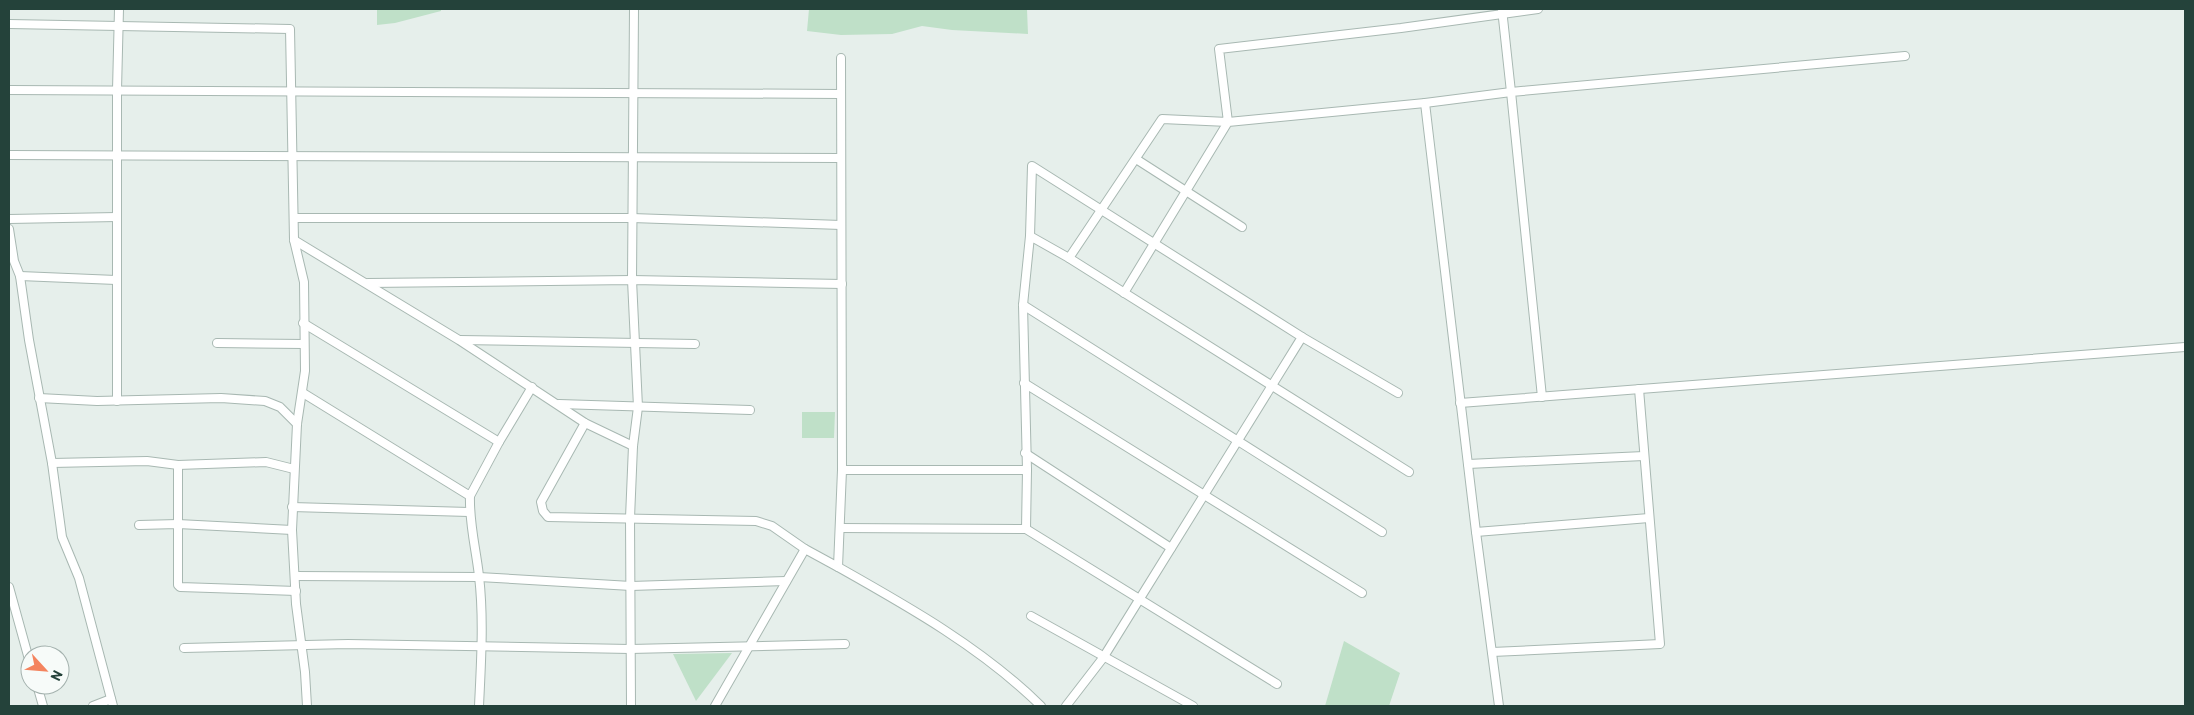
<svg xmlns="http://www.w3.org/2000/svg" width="2194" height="715" font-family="Barlow,sans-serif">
	<rect width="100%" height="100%" fill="#e6efeb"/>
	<g fill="#bfe0c8">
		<polygon points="377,9 441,9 441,11 395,23 377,25"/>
		<polygon points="809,9 1027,9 1028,34 952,30 922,26 892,34 841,35 807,31"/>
		<polygon points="802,412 835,412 834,438 802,438"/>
		<polygon points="1344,641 1400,673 1389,706 1325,706"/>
		<polygon points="732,653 696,701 673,654"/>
	</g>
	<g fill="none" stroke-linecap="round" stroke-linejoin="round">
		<g stroke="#a8b8b2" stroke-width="10">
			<g id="street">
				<polyline points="9,24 290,29 294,240 304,282 305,371 297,424 292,530 296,604 305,672 307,706"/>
				<polyline points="841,58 842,470"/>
				<polyline points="9,90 841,94"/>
				<polyline points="9,155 841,158"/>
				<polyline points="1136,159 1242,227"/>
				<polyline points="294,218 632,218 841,225"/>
				<polyline points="9,219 117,217"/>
				<polyline points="9,229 14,261 20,276 29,340 52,463 62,537 79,578 113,706"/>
				<polyline points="1030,236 1032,166 1302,337 1103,658 1066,706"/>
				<polyline points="294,240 459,340 585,423 633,446"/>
				<polyline points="1069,258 1409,472"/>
				<polyline points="20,276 116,280"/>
				<polyline points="368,283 632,280 842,284"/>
				<polyline points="1124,293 1228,122 1425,103"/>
				<polyline points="1023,305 1382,532"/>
				<polyline points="303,323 499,442 532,387"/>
				<polyline points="1302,337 1398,393"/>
				<polyline points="460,340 695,344"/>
				<polyline points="217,343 304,344"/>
				<polyline points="1024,383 1362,593"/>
				<polyline points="303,393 470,496 499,442"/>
				<polyline points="1542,397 1511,92 1905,56"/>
				<polyline points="39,398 97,401 221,398 265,401 280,407 297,424"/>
				<polyline points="117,401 117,90 119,9"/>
				<polyline points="1460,403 2185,347"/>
				<polyline points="559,404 750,410"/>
				<polyline points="585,423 541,502 543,511 548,517 756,521 772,526 805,549"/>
				<polyline points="1025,453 1171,548"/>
				<polyline points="52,463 147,461 178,465 266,462 294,469"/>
				<polyline points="1468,464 1644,456"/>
				<polyline points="178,465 178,585 180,587 296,591"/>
				<path d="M470,496C469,523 476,549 479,576C484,619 481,663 479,706"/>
				<polyline points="292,507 469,512"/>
				<polyline points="139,525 178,524 292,530"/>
				<polyline points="840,528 1026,529 1277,684"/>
				<polyline points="1026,529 1027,470"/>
				<polyline points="1476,532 1649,518"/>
				<path d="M838,567C909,607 982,648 1041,706"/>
				<polyline points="295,576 479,577 631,586 786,581"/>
				<polyline points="9,587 30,663"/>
				<polyline points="1031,616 1193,706"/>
				<polyline points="184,648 348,644 630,649 845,644"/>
				<polyline points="1492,652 1660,644 1639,389"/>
				<polyline points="37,685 43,706"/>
				<polyline points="93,706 111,699"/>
				<polyline points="631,706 630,518 633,446 638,407 632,280 634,9"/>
				<polyline points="715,706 805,549 838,567 842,470 1027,470 1023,305 1030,236 1069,258 1162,119 1228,122 1219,49 1401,28 1538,9"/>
				<polyline points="1499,706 1476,532 1425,103 1511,92 1502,9"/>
			</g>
		</g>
		<use href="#street" stroke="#fff" stroke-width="8"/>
	</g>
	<rect width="2194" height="715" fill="none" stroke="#24423a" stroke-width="20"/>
	<g transform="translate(45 670) rotate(116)"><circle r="24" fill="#f7fbf9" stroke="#a3b1ad"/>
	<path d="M0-4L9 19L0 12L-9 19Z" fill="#f4845f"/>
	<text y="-8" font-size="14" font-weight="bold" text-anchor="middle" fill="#24423a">N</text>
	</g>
</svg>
